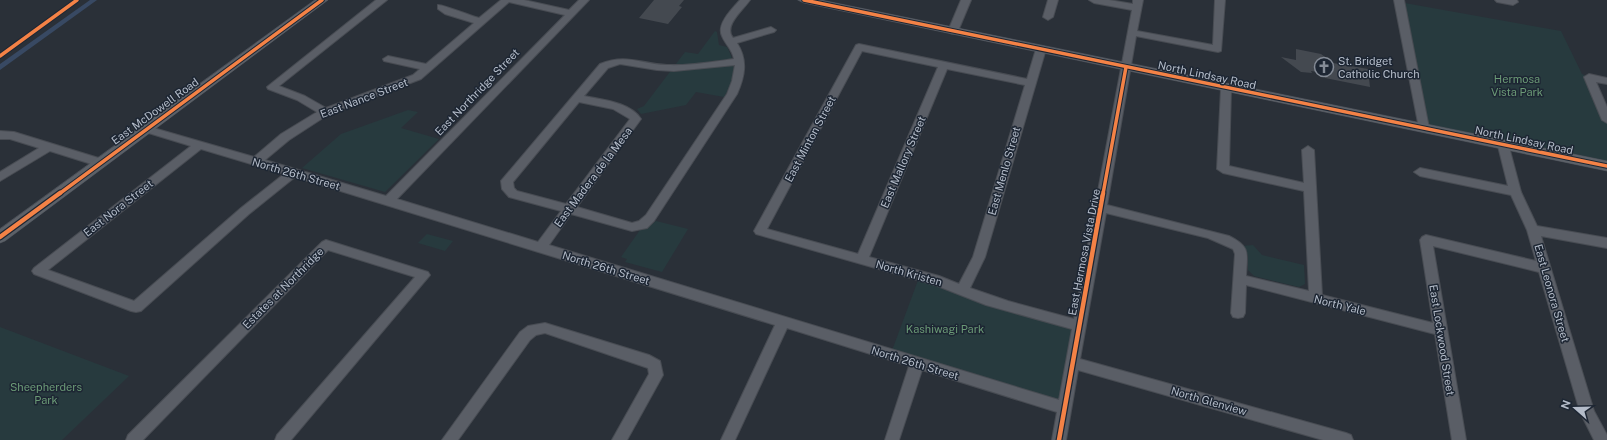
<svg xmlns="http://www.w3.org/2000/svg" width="1607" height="440" font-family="'Public Sans',sans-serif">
	<rect width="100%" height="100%" fill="#2a3038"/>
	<g fill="#273a3e">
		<polygon points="1399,2 1561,31 1582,74 1589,77 1607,120 1607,166 1424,128"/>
		<path d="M715,31L717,32L719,45L727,47C737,66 736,79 724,97L696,92L686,105L641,114L637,109L644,106L685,52L698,54Z"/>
		<polygon points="408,110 418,112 401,128 439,139 385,192 302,168 341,134"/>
		<polygon points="656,221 688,229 662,272 625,262 627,259 621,257 640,230 648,227"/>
		<polygon points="427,234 453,241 445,251 418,243"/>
		<polygon points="1253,245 1262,255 1304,265 1305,284 1299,287 1254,276 1248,270 1248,256 1242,246"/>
		<polygon points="920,275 1079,326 1065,408 890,356"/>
		<polygon points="0,327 129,376 62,440 0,440"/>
	</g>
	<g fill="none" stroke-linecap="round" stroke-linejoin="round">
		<polygon fill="#384963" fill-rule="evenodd" points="90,0 97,0 0,70 0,64"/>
	</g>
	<g fill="#444950">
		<polygon points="654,0 684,0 679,6 682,7 668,24 639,18"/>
		<polygon points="1296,49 1321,54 1333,63 1368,69 1370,87 1325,78 1324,73 1311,71 1312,73 1301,72 1281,57 1296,60"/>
	</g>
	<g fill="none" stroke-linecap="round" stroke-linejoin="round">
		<g stroke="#484c53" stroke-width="2">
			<g id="minor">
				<path d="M376,0H387L279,86L305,96L326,108L413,75L420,69L384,61L383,59L388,56L426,64L474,23L445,14L438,9V5C441,4 472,16 479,18L501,0H524L569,10L579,0H589L397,199L538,242L561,211L509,197L502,189L501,181L600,64C626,53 641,64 667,65C689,66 712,62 734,59C732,49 725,44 722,36C716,24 733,8 740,0H750C743,10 723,26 733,38L771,27L776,30L774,32L737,43C748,60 745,76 737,94L654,221L647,228L632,231L571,214L549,245L1059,400L1072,329L986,305L935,285L756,234L754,231L856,45L859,44L1027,79L1036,49L1041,46L1044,47L1046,49L985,257L970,288L1008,301L1074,319L1132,10L1094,3L1089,0H1109L1133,4V0H1143L1137,31L1213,45L1215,0H1225L1221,51L1218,52L1136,36L1107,205L1229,236C1251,247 1247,253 1246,276L1309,291L1304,191L1223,173L1217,169L1221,89L1222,87H1230L1231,89L1229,166L1304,183L1302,150L1308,146L1314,150L1322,295L1433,323L1420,240L1422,237L1426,235L1536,261L1527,230L1511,195L1420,176L1414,172L1420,168L1508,186L1498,146L1500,143H1508L1521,192L1537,226L1607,238V248L1541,236L1594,411L1607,435V440H1594L1580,412L1539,272L1433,246L1466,440H1452L1435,334L1246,285L1245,313L1243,317L1238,318L1233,317L1231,313L1235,254L1233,249L1208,238L1106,213L1080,359L1346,433L1351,435L1353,440H1323L1078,370L1066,440H1052L1057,412L922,370L899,440H885L909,366L787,328L735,440H721L775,325L295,177L249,214L141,311L136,312L131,311L34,274L32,271L34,268L191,146L142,131L141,129L142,127H150L254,157L281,134L317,112L297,100L268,89L267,87ZM509,2L565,15L386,196L265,160L289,140L329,114L421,79ZM862,51L938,67L858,254L767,229ZM620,64L657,70L674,71L735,65L732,81L727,94L646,215L639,221L632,223L577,207L641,119C630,102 603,100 584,96L608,68ZM947,69L1025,85L973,257L959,284L939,276L869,257ZM579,102L613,109L630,119L566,204L517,191L514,188L513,182ZM201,149L284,174L241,208L134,301L48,270Z"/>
				<polygon points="961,0 971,0 958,31 953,34 950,33 948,31"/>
				<polygon points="1048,0 1058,0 1053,17 1048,20 1043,17"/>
				<polygon points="1394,0 1404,0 1429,128 1424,131 1419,128"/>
				<polygon points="1495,0 1517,0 1518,2 1513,5 1497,2"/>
				<polygon points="1589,74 1607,78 1607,84 1596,82 1607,107 1607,123 1602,120 1584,77"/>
				<polygon points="0,131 14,132 105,160 107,163 101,167 50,151 0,181 0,172 39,148 10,139 0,139"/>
				<polygon points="326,240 428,272 430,275 291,440 275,440 277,435 415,277 328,250 143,440 126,440 128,435 322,242"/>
				<polygon points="545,323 649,355 660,361 663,375 627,440 612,440 649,374 648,368 545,333 536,335 530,340 458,440 442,440 520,332 528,326"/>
			</g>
		</g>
		<g stroke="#484c55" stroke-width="1">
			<g id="major">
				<polygon points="315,0 328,0 5,241 0,243 0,229"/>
				<polygon points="798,0 821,0 1607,161 1607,171 804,3"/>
			</g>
		</g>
		<use href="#minor" fill="#5a5e66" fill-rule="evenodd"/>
		<use href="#major" fill="#5c6168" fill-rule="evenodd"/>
		<g stroke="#1d2633" stroke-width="5.5">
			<g id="cycleway-far1">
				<polyline points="804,0 1607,166"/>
				<polyline points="0,56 77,0"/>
				<polyline points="59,194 322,0"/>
				<polyline points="1103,194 1126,67"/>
			</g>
		</g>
		<g stroke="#1d2633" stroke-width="7">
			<g id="cycleway">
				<polyline points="0,237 60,193"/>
				<polyline points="1059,440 1103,193"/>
			</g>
		</g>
		<use href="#cycleway-far1" stroke="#f48246" stroke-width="3.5"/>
		<use href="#cycleway" stroke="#f48246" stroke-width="4.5"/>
	</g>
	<defs>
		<g id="church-ring" transform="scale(1)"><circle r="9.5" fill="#1d2633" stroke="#848b96" stroke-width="1.5"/><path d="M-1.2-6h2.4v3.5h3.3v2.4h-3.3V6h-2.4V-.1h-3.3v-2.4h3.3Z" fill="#848b96"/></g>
	</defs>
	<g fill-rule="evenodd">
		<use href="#church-ring" x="1324" y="67"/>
	</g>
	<g text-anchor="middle" stroke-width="3" stroke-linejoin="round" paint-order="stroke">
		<g font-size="11" fill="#b4bcc9" stroke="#1d2633" text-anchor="start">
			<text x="1338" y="65">St. Bridget<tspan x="1338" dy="13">Catholic Church</tspan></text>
		</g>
		<g font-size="11" fill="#b4bcc9" stroke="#1d2633">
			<text transform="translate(1207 75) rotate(12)" y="4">North Lindsay Road</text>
			<text transform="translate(477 92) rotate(-46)" y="4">East Northridge Street</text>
			<text transform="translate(364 98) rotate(-21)" y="4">East Nance Street</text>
			<text transform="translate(155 111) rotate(-36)" y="4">East McDowell Road</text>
			<text transform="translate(810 139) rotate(-62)" y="4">East Minton Street</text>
			<text transform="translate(1524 140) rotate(12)" y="4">North Lindsay Road</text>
			<text transform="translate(903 162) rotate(-67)" y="4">East Mallory Street</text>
			<text transform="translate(1004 171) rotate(-74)" y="4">East Menlo Street</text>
			<text transform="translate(296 174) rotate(16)" y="4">North 26th Street</text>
			<text transform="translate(593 177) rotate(-53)" y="4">East Madera de la Mesa</text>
			<text transform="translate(118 208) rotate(-38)" y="4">East Nora Street</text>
			<text transform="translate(1084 252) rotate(-79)" y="4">East Hermosa Vista Drive</text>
			<text transform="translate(606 268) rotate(17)" y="4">North 26th Street</text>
			<text transform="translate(909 273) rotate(16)" y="4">North Kristen</text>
			<text transform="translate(283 288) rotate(-45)" y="4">Estates at Northridge</text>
			<text transform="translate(1552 293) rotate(74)" y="4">East Leonora Street</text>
			<text transform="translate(1340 305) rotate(14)" y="4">North Yale</text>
			<text transform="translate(1442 340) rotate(81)" y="4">East Lockwood Street</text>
			<text transform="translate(915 363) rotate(17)" y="4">North 26th Street</text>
			<text transform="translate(1209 401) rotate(16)" y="4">North Glenview</text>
		</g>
		<g font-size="11" fill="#6b9a76" stroke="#1d2633">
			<text x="1517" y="83">Hermosa<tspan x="1517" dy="13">Vista Park</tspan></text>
			<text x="945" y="333">Kashiwagi Park</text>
			<text x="46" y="391">Sheepherders<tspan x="46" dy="13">Park</tspan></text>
		</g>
	</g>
	<g transform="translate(1575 408) rotate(290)" stroke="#1d2633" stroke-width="3" paint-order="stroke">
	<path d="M0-3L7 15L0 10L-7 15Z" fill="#b4bcc9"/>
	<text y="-6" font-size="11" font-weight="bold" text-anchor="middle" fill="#b4bcc9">N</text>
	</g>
</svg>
